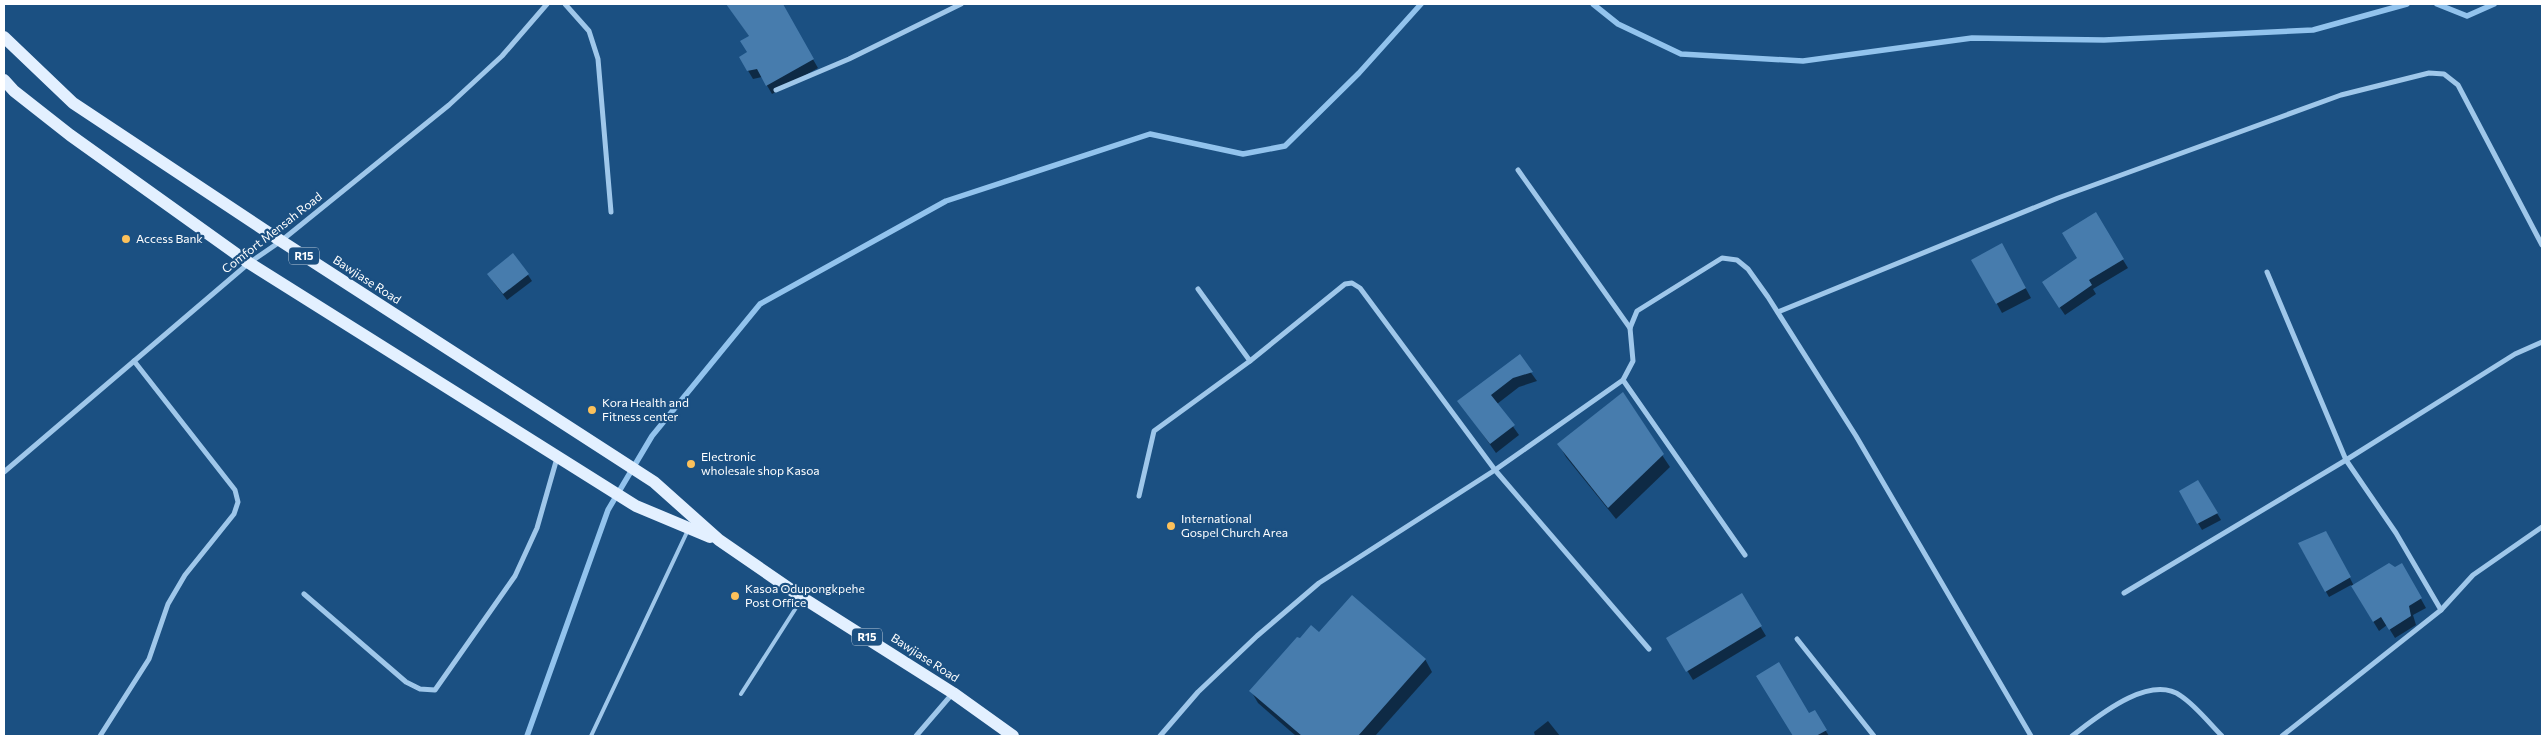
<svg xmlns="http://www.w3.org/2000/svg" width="2546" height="740" font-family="Commissioner,sans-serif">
	<rect width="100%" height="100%" fill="#1b5082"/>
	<g fill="#0007">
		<polygon points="727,4 774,4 784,18 788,16 818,68 772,94 762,77 753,79 740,57 748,53 750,37"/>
		<polygon points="2095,214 2128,268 2093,289 2096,294 2065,315 2048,290 2078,258"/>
		<polygon points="2002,245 2031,298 2002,313 1973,260"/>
		<polygon points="528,275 532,281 507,300 492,280"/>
		<polygon points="1519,356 1537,381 1519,387 1497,404 1519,435 1496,453 1459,401"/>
		<polygon points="1559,445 1662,455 1670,467 1616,519 1566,457"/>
		<polygon points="2198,481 2221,520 2202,530 2180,492"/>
		<polygon points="2326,532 2354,586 2402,565 2426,608 2413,615 2416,625 2395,638 2387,625 2379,631 2351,585 2329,597 2299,544"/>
		<polygon points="1741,594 1766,636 1693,680 1668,639"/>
		<polygon points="1319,634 1425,659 1432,672 1375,736 1296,736 1258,703 1251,691 1300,639"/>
		<polygon points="1758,676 1809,715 1814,712 1829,736 1794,736"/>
		<polygon points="1548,721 1560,736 1535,736 1534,732"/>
	</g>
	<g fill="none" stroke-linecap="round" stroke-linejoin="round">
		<g stroke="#92c3ed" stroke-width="5.5">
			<polyline points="1593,4 1618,24 1681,54 1803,61 1972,38 2104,40 2313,30 2407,4"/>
			<polyline points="2437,4 2467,16 2494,4"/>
			<polyline points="527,736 608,510 652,436 760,304 946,201 1150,134 1243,154 1285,146 1359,73 1421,4"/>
		</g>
	</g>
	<g fill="#477cad">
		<polygon points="726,4 783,4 814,59 766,86 757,69 747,71 739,57 747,52 740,41 749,36"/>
		<polygon points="2096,212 2124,259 2089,280 2092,285 2059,308 2042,282 2077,258 2062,233"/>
		<polygon points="2002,243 2026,288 1996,304 1971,260"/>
		<polygon points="513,253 529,274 503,294 487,274"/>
		<polygon points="1520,354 1533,372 1513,378 1491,395 1515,425 1490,444 1457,401"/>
		<polygon points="1623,392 1664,454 1608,508 1557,444"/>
		<polygon points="2198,480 2218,513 2197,524 2179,491"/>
		<polygon points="2326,531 2351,577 2325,592 2298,543"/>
		<polygon points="2389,563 2395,567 2402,563 2422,598 2409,606 2411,616 2389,630 2381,617 2373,622 2351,586"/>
		<polygon points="1742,593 1762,626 1686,672 1666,638"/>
		<polygon points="1352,595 1426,659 1358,736 1302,736 1249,691 1297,637 1300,638 1311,625 1319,632"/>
		<polygon points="1779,662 1809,713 1815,710 1827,730 1816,736 1793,736 1756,676"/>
	</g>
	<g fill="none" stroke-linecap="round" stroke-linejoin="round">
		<g stroke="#9fc7ea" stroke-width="4">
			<polyline points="741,694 801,600"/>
			<polyline points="591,736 688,530"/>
		</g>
		<g stroke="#9fc7ea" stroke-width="5">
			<polyline points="565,4 589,31 598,59 611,212"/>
			<polyline points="776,90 849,59 961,4"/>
			<polyline points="1518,170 1630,328"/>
			<polyline points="2267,272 2346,460 2396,533 2441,610"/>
			<polyline points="1198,289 1250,361"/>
			<polyline points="1778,312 2058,198 2341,95 2429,73 2444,74 2458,85 2542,245"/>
			<polyline points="1623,380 1745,555"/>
			<polyline points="4,472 249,263 281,241 449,105 502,56 547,4"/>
			<polyline points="1139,496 1154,431 1250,361 1345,284 1352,283 1360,288 1495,470 1649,649"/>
			<polyline points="2124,593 2346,460 2515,354 2542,342"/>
			<polyline points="304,594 406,682 420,689 435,690 515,576 537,528 557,458"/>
			<polyline points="1797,639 1874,736"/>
			<polyline points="100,736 149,659 168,604 185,575 234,514 238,502 235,490 134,361"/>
			<polyline points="916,736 953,693"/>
			<polyline points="1160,736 1198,692 1257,636 1319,583 1495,470 1623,380 1633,361 1630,328 1637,311 1722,258 1737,260 1748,269 1768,297 1856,436 2031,736"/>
			<path d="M2072,736C2096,718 2149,673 2181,696C2196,706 2209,723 2222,736"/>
			<polyline points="2282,736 2441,610 2473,575 2542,527"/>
		</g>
		<g stroke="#e3f0ff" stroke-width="12">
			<polyline points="4,37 73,103 281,241 654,482 719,540 803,598 953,693 1013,736"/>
			<polyline points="4,80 14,91 70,135 249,263 636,506 710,537"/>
		</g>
	</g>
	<g fill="#fcc15b" stroke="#1b5082" stroke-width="2">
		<circle cx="126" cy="239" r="5"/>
		<circle cx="592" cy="410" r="5"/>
		<circle cx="691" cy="464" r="5"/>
		<circle cx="1171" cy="526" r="5"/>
		<circle cx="735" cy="596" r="5"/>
	</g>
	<g text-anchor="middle" stroke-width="4.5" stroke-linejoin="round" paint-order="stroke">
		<g fill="#1b5082" stroke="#bbcada" stroke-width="1">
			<rect x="289" y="247.5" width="30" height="17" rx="4"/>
			<rect x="852" y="628.5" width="30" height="17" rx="4"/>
		</g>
		<g font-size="11" font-weight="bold" fill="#fff">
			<text x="304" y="260">R15</text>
			<text x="867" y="641">R15</text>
		</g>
		<g font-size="12" fill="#fff" stroke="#1b5082">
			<text transform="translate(272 233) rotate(-38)" y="4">Comfort Mensah Road</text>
			<text transform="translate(367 280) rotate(33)" y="4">Bawjiase Road</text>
			<text transform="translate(925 658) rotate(33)" y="4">Bawjiase Road</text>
		</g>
		<g font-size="12" fill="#fff" stroke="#1b5082" text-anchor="start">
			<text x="136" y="243">Access Bank</text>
			<text x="602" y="407">Kora Health and<tspan x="602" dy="14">Fitness center</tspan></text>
			<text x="701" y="461">Electronic<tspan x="701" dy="14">wholesale shop Kasoa</tspan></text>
			<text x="1181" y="523">International<tspan x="1181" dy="14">Gospel Church Area</tspan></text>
			<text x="745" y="593">Kasoa Odupongkpehe<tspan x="745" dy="14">Post Office</tspan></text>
		</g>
	</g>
	<rect width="2546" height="740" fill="none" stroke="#ffffff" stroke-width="10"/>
</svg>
